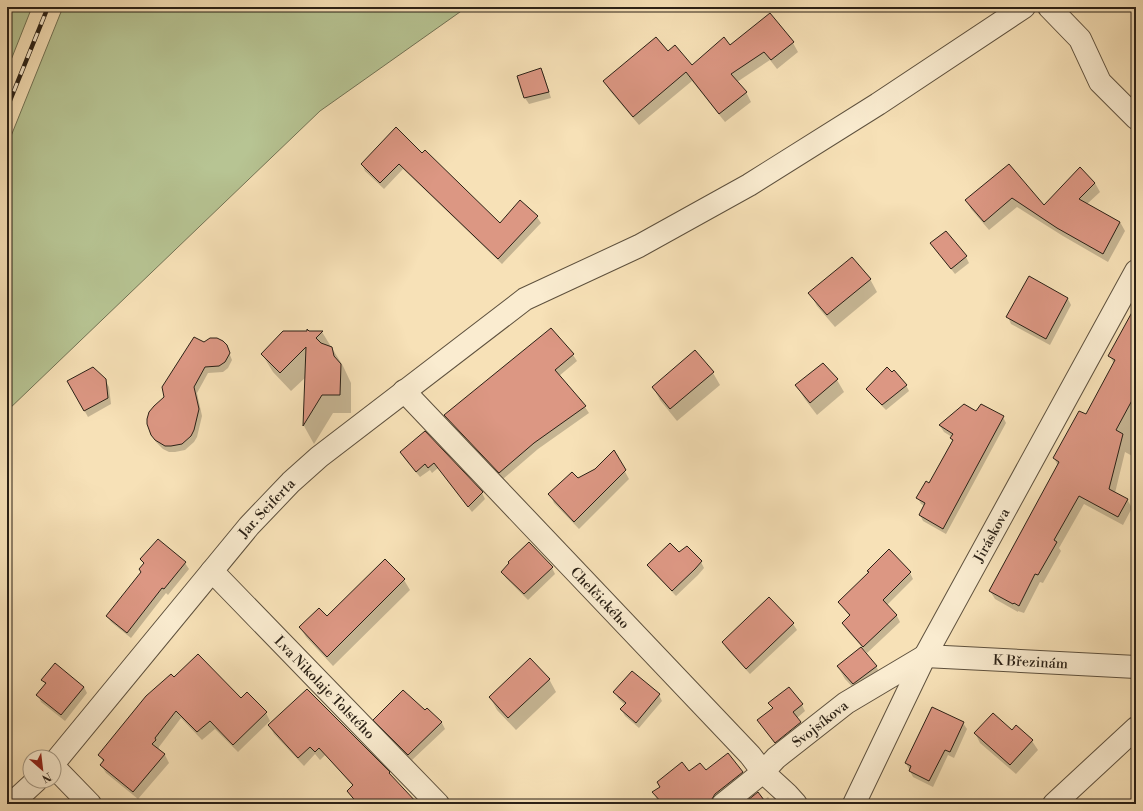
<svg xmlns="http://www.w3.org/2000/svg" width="1143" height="811" font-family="'Libre Bodoni',serif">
	<rect width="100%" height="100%" fill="#f7e1b7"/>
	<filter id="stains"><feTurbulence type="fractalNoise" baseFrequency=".005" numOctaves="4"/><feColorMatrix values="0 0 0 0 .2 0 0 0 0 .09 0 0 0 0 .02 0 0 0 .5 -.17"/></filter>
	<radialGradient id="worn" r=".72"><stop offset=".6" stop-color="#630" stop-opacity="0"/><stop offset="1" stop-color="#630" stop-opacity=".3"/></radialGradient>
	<g fill="#b7c493" stroke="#717254">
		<polygon points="7,7 32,7 7,70"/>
		<polygon points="63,7 467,7 320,111 7,411 7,146"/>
	</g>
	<g fill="#0003">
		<polygon points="793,43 798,52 777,69 770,60 737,82 746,92 751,102 725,122 692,81 639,125 610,91 604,81 668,53 691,66 730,46"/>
		<polygon points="541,69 544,75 551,98 529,104 525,98 518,76"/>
		<polygon points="422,154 501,224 520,202 537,217 541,223 502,264 403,169 384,189 365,171 362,164"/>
		<polygon points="1009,165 1044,207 1095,183 1100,192 1087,204 1120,222 1125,231 1108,262 1063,236 1017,207 989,230 971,209 966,200"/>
		<polygon points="932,244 966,257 969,263 955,274"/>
		<polygon points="1030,278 1068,299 1071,305 1050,345 1011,324 1008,317"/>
		<polygon points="870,279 877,292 835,327 817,306 810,293"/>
		<polygon points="1136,308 1136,458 1125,452 1115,493 1127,499 1132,508 1123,525 1084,504 1059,548 1061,551 1043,583 1040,582 1024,613 1018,611 1018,612 995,599 990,591 1058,466 1054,458 1086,416 1114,364 1110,356"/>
		<polygon points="309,332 322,332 343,366 351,383 351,413 333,413 314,444 304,426 306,377 291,391 273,372 262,354"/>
		<polygon points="204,343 226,345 232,360 228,368 223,372 208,373 197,393 202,416 197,437 194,442 185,450 175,452 169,452 163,449 156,442 152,435 166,398"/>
		<polygon points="573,355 577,361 559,376 585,407 589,413 538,449 503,479 449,421 445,415"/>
		<polygon points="713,373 720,385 677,421 660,400 653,387"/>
		<polygon points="892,374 906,385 909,391 886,410 871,395 868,389"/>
		<polygon points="105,380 109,387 111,404 88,417 68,382"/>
		<polygon points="837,380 844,392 817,415 804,398 797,386"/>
		<polygon points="976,412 1003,417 1006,423 946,534 923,521 920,515 925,506 921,504 918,498 930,484 953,442 951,438 952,437 944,432 940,426"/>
		<polygon points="425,432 482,493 485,499 472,512 438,468 432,473 430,470 420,477 404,458 401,452"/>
		<polygon points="614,452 629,479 579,529 554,503 550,494 596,470"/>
		<polygon points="679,553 701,562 704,568 698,575 676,596 652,571 648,565"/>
		<polygon points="141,559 185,563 189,569 168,595 166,593 131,638 111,622 107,616 142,573 144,564"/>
		<polygon points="385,560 404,580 410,590 333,666 306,637 300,627 327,617"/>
		<polygon points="552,568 555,574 528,600 506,578 502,572"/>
		<polygon points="910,573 913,579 887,605 897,616 900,622 867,653 847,630 843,624 850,617 839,602"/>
		<polygon points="769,598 793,624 797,630 750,674 726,648 723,642"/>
		<polygon points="876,666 883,679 861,696 845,679 838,667"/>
		<polygon points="174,678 241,700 266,713 270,721 238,752 215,729 202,740 181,718 159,747 158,750 165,755 169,763 138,799 106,773 101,765 103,762 100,755"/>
		<polygon points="549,679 556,692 516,730 497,710 490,697"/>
		<polygon points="42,680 84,687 87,693 65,721 41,702 38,695 46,685"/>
		<polygon points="615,692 659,695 662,701 639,728 625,716 621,709 625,705 618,698"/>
		<polygon points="770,703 802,705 805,711 797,718 804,729 779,748 762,726 773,709"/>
		<polygon points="427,709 442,723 445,729 412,760 378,726 375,720 425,711"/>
		<polygon points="963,723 967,729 954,758 948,755 933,787 913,777 906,763"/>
		<polygon points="269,725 391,777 417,804 357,804 348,791 353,786 325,755 320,760 315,754 304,766 274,734"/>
		<polygon points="1012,731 1032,741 1038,750 1016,774 980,743 975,733"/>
		<polygon points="706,771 741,772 745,778 711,804 650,804 657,799 654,793 661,787 689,773"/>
		<polygon points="768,797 773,804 757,804 763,801"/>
		<polygon points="60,800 63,804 55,804"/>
	</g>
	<g fill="#dc9783" stroke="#2b2116">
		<polygon points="770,13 794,42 771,60 764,52 731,74 747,92 719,114 686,72 633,117 603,81 656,37 668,51 675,45 692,65 724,37 730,45"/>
		<polygon points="541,68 549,92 524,98 517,76"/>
		<polygon points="396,127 422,153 425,150 500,223 520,200 538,216 498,259 399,164 380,183 361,164"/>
		<polygon points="1009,164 1044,205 1080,167 1095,183 1079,199 1120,222 1103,254 1057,228 1012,198 984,222 965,200"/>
		<polygon points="946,231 967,256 951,269 930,243"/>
		<polygon points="852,257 871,279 827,315 808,293"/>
		<polygon points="1029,276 1068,298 1046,339 1006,317"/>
		<polygon points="1136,305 1136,393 1116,430 1123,434 1109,489 1128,499 1118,517 1079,496 1054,540 1057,542 1038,575 1035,574 1019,606 1014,603 1013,604 989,591 1059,462 1053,458 1079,411 1086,414 1115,360 1108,356"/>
		<polygon points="551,328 574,354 555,370 586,406 534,443 499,473 444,415"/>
		<polygon points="307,329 309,331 323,331 316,338 321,343 332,347 334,356 341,364 340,395 322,395 303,426 306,347 280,373 261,354 283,331 307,331"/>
		<polygon points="194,337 204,342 210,338 217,338 223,341 227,345 230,353 225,362 219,366 205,367 194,387 199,409 194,430 191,436 182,444 171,446 165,446 155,440 151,435 147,424 147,419 149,412 154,406 164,397 162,387"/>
		<polygon points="695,350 714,372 670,409 652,387"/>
		<polygon points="823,363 838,379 810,403 795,385"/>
		<polygon points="93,367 106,379 108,398 84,411 67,381"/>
		<polygon points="887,367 892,372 894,370 907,385 882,405 866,389"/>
		<polygon points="964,404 976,411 981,404 1004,416 943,529 919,515 925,503 916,498 926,481 929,483 953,440 950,438 953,434 939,425"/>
		<polygon points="425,431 483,492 468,507 434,463 428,468 425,464 416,472 400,452"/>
		<polygon points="614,450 626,470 574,522 548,494 572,472 578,478 595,469"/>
		<polygon points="158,539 186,562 164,589 162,588 127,633 106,616 141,572 139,569 144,563 140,559"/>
		<polygon points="529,542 553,567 524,594 501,572 509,563 508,562"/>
		<polygon points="670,543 679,552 687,546 702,561 695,569 672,591 647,565"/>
		<polygon points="889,549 911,572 883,600 897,615 863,647 842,623 850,615 838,602 869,572 867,571"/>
		<polygon points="385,559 405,579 327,657 299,627 319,608 327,616"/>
		<polygon points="769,597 794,623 746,669 722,642"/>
		<polygon points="861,647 877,666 853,684 837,666"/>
		<polygon points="198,654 241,698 247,692 267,712 233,745 210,721 197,732 176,711 155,738 156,740 152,744 165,754 133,792 100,765 104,760 98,755 146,696 171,674 174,677"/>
		<polygon points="530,658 550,679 508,718 489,697"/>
		<polygon points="55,663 84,687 61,715 36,695 46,683 41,680"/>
		<polygon points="632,671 660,694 636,723 620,709 626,703 613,692"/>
		<polygon points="789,687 803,704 793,712 801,722 775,743 757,720 773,708 768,703"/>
		<polygon points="307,689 390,772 389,773 418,804 358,804 347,791 353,785 319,748 315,752 310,747 298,758 268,725"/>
		<polygon points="403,690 425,710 427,708 442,722 408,755 373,720"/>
		<polygon points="932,707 964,722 950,752 945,750 929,781 909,771 911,766 905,763"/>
		<polygon points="993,713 1012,730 1016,725 1033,740 1010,765 974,733"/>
		<polygon points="728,753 743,772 715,794 712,799 711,804 663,804 652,792 660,787 657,782 682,762 689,771 700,763 706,770"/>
		<polygon points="758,792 767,804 743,804"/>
	</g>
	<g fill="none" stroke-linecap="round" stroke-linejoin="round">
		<g stroke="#5e513e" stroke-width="24">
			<g id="minor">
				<polyline points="1049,7 1080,39 1100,82 1136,118"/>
				<path id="s1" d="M404,391L750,755L763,772L787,794L796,804"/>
				<path id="s2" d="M212,571L438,804"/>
				<path id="s3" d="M54,763L249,526L291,482L319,457L525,299L639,246L749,185L878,104L1024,7"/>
				<polyline points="54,767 90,804"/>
				<polyline points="11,804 36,781"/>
				<path id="s4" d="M723,804L763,772L776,758L846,703L925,656L1136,667"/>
				<path id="s5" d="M854,804L925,656L1136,271"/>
				<polyline points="1054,804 1136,728"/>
			</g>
		</g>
		<use href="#minor" stroke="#faecd0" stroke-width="22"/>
		<g stroke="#2b2116" stroke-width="4.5">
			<polyline id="rail" points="7,108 48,7"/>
		</g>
		<use href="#rail" stroke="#faecd0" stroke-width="3" stroke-dasharray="9" stroke-linecap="butt"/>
	</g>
	<g text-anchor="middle" stroke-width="3" stroke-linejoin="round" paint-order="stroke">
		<g font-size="14" fill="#2b2116" stroke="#faecd0">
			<text dy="5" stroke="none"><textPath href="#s3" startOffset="332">Jar. Seiferta</textPath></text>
			<text dy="5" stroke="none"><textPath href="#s5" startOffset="302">Jiráskova</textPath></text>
			<text dy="5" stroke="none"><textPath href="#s1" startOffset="285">Chelčického</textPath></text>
			<text dy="5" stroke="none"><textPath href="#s4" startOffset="357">K Březinám</textPath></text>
			<text dy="5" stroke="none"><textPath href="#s2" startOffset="162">Lva Nikolaje Tolstého</textPath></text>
			<text dy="5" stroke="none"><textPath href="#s4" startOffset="126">Svojsíkova</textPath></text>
		</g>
	</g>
	<rect width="1143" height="811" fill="none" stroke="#f7e1b7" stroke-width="24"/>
	<rect x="8" y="8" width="1127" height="795" fill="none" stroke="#2b2116" stroke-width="2"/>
	<rect x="12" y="12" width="1119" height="787" fill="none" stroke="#2b2116"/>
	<g transform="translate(42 769) rotate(152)"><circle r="19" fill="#faecd0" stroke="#a79b86"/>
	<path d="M0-3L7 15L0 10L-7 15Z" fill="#8f2418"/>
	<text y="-6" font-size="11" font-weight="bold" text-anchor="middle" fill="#2b2116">N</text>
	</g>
	<rect width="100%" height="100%" filter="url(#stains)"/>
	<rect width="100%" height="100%" fill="url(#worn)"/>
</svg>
